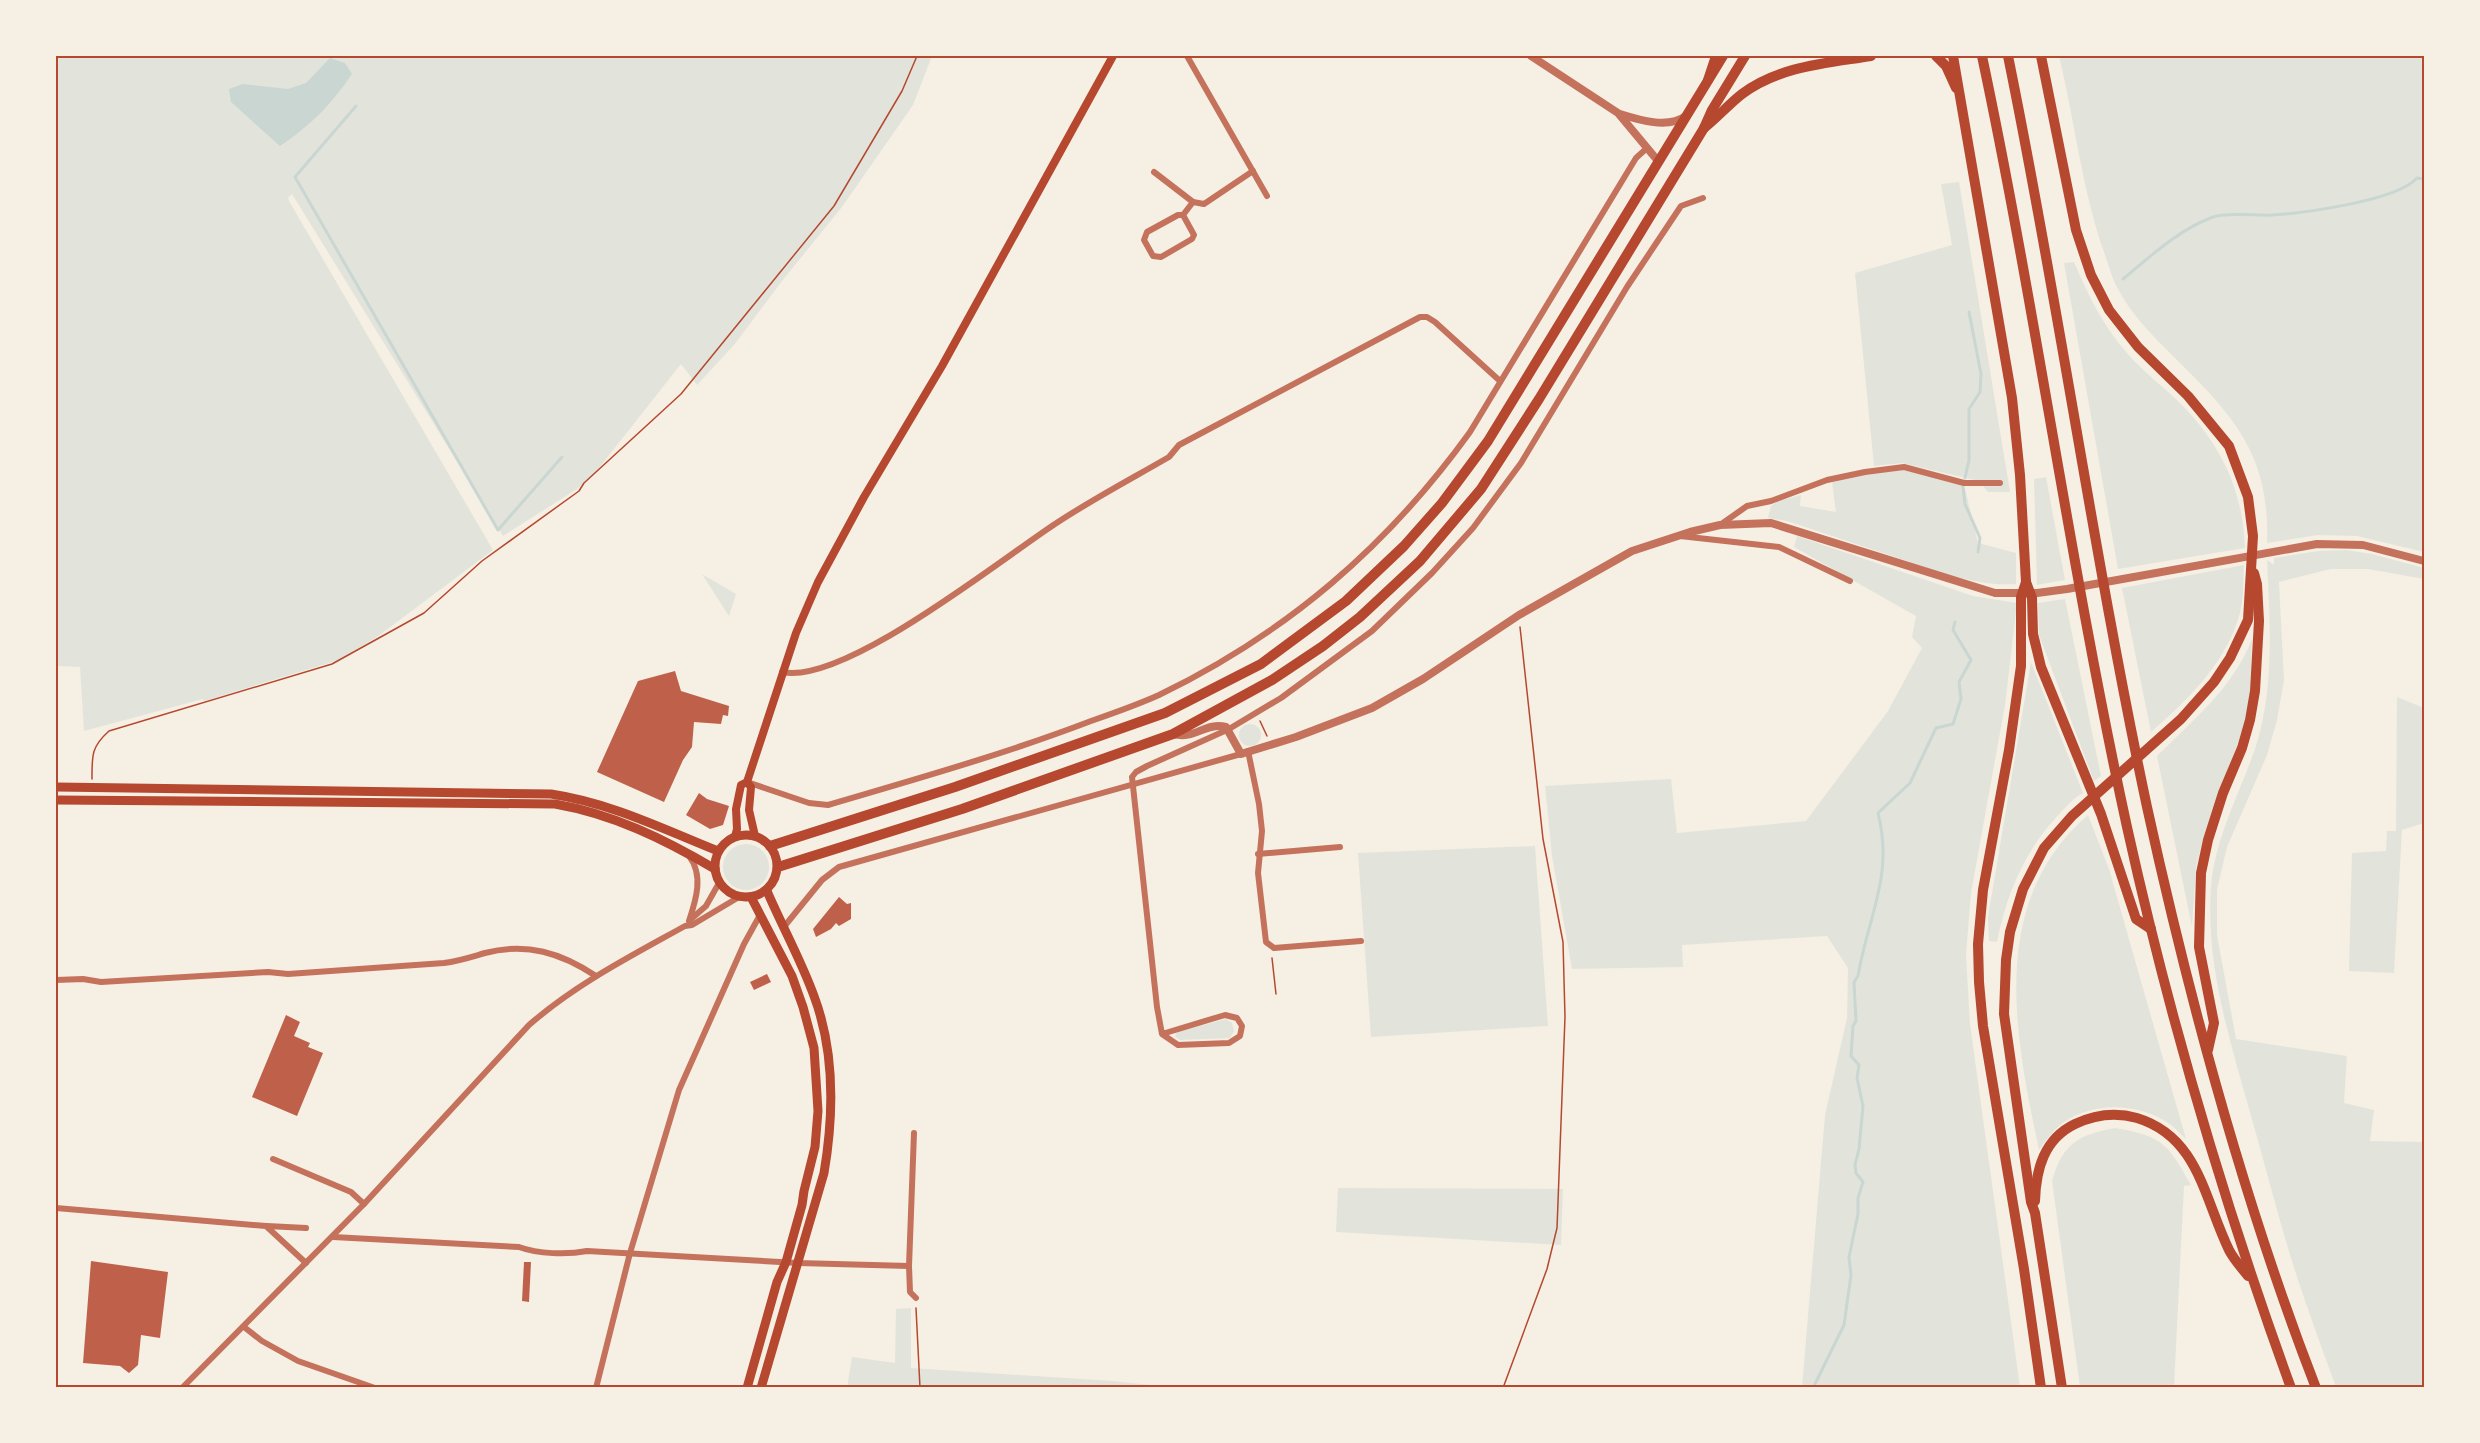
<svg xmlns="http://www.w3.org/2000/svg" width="2480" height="1443" font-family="'Fira Sans',sans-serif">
	<rect width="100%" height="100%" fill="#f6efe4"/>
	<g fill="#e2e4dc">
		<polygon points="56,56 932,56 913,105 842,207 782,281 734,345 697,385 681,364 595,473 577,489 503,536 292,194 288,198 289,201 493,550 377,637 339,660 204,701 203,699 84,731 80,667 56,666"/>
		<path d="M2059,56H2424V552L2357,536L2318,535L2267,543C2270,456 2235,417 2176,359C2154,337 2133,317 2118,289C2112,279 2109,266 2105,255C2082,191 2075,122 2059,56Z"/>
		<polygon points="1959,182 2010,492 1988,492 1979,481 1902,463 1874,466 1855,273 1952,245 1941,184"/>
		<path d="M2074,262C2088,295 2103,326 2127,353C2143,372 2164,387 2181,404C2221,445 2243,490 2245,548L2118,569L2064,263Z"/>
		<path d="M1903,470L1964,485L1978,543L2016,553V584C1978,587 1937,571 1901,559C1863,546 1825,534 1787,521L1768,518L1771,506L1778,501L1801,495L1800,506L1836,512L1832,482L1856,476Z"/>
		<polygon points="2046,477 2065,580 2037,585 2034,479"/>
		<polygon points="1797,536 1973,596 2017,603 2005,705 1971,893 1966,955 1970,1024 2020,1387 1802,1387 1825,1115 1847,1018 1848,968 1827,936 1682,945 1683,967 1572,969 1552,856 1545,786 1671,779 1677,833 1806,821 1888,711 1922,648 1912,637 1916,616 1794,547"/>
		<path d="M2346,550L2372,554L2424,568V579L2368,569H2331L2279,582L2284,680L2277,720L2267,755L2227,847L2217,890V935L2236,1039L2347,1056L2344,1103L2374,1110L2370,1141L2424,1142V1387H2336C2323,1352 2310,1316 2298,1280C2281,1229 2268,1175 2253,1123C2232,1047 2205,968 2211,887C2215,838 2239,795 2255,749C2275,688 2270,623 2267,560L2274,565V558L2318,551Z"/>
		<path d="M2244,565C2243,578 2244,591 2242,603C2233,656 2190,698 2151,732L2122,588Z"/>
		<polygon points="702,574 736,594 729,616"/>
		<polygon points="2065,599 2101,776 2094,781 2039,635 2038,603"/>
		<path d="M2252,639L2250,696L2244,726L2203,839L2196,867L2192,927L2157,756C2192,721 2234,687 2252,639Z"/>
		<path d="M2031,662L2083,793C2075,797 2069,804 2062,811C2026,848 2007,892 1997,942L1989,941L1988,917Z"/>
		<polygon points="2397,697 2424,708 2424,823 2402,830 2394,973 2349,971 2352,853 2386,851 2387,831 2396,831"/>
		<circle cx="1250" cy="735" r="11"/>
		<path d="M2088,815L2109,869L2186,1139C2179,1133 2173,1125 2165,1121C2135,1103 2093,1102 2064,1122C2054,1129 2046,1140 2039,1150C2015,1036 1987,902 2088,815Z"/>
		<circle cx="746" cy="867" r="23"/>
		<polygon points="1535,846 1548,1026 1371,1037 1358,853"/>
		<polygon points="1226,1019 1232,1023 1234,1031 1230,1038 1180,1040 1175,1036 1177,1032"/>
		<path d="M2115,1128C2163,1136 2168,1144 2191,1185L2184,1186L2174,1387H2080L2052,1181C2063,1143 2078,1135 2115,1128Z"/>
		<polygon points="1338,1188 1563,1189 1561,1245 1336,1232"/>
		<polygon points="911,1308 911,1368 1113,1381 1169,1387 847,1388 852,1357 895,1363 896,1309"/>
	</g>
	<path fill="#c9d6d2" d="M330,58L345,63L352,74C332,104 310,126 280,146L231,102L229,89L243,84L288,89L306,83Z"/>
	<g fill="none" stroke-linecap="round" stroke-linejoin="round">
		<g stroke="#c9d6d2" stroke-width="3">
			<polyline points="356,106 295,177 498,530 562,457"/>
			<path d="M2123,279C2151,256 2178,230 2213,217C2228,212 2256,216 2272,215C2303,213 2397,201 2417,178L2424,179"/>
			<polyline points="1965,478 1969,460 1969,409 1980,392 1981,374 1969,312"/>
			<polyline points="1963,487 1965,504 1980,538 1978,552"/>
			<path d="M1813,1388L1844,1325L1851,1275L1849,1257L1858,1214V1198L1863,1182L1856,1173L1855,1165L1859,1149L1863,1106L1857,1078L1859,1065L1851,1056L1853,1026L1856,1021L1854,982L1858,976C1868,916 1894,876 1878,813L1910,783L1936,728L1953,724L1961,699L1959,682L1971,660L1953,630L1955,622"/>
		</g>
	</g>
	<g fill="#bf614a">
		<polygon points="675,671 681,691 729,706 728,716 723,715 721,724 694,722 692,747 683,760 664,802 597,772 638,681"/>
		<polygon points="699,793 707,799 729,806 723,825 710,829 686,815"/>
		<polygon points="839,897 847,904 851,903 851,919 839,926 836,923 831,929 816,937 813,929"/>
		<polygon points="767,974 771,982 754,990 750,982"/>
		<polygon points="286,1015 300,1022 294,1036 310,1043 308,1047 323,1053 297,1116 252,1097"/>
		<polygon points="91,1261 168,1272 160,1338 141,1335 138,1365 129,1373 120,1366 83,1363"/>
		<polygon points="524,1262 531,1262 529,1302 522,1301"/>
	</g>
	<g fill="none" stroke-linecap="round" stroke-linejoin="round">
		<g stroke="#b5482f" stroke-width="1.5">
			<polyline points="1260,721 1267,736"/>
			<path d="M92,779C92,756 91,747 109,731L332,664L424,613L482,561L579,491L584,483L681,394L834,206L902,91L917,56"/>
			<polyline points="1272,958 1276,994"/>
			<polyline points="916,1308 920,1388"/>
			<polyline points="1503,1388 1547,1269 1557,1228 1565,1017 1563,942 1543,839 1520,627"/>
		</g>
		<g stroke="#c5725c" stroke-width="6">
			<polyline points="1187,56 1267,196"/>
			<polyline points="1154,172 1193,202 1204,204 1253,171"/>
			<polyline points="1183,215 1194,235 1192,239 1161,257 1153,256 1144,240 1147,232 1178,215 1183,215 1193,202"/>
			<polyline points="1720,525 1747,506 1771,501 1827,480 1865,472 1904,467 1964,483 2000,483"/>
			<polyline points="1680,536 1779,547 1850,581"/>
			<path d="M782,672C843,686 1000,560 1055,524C1091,500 1131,479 1169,457L1179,445L1420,317H1427L1435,322L1500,381"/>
			<polyline points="1248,751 1259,804 1262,831 1258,873 1266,942 1274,948 1361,941"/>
			<path d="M747,782L809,803L828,805C916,779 1005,754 1091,721C1114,713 1137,705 1159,695C1287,633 1387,547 1470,432L1636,158L1647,148"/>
			<polyline points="1258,854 1340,847"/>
			<polyline points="690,920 706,906 719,883"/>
			<path d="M689,921C696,900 704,875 689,856"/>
			<polyline points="783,928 822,880 839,867 1241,754"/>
			<path d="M56,980L83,979L101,982L268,972L288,974L444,963C459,961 471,957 485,953C527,942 561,953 596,976"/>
			<polyline points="1162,1034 1225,1015 1237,1018 1242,1026 1240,1036 1229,1043 1178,1045 1162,1034 1157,1007 1132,777 1136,772 1147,766 1229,729 1281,698 1372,631 1432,573 1473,528 1521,463 1627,287 1681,206 1703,198"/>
			<polyline points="914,1133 909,1266 910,1292 916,1298"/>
			<polyline points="273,1159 351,1192 364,1204"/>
			<polyline points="56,1208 266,1226 306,1263"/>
			<polyline points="267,1226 306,1228"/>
			<path d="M333,1237L519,1247C538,1254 567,1255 587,1251L798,1263L909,1266"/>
			<polyline points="244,1327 262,1341 298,1361 375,1388"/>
			<path d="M182,1388L364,1204L529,1025C576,984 631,956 685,926L692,925L739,897"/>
			<polyline points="596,1388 630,1253 679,1090 744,944 760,915"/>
		</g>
		<g stroke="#c5725c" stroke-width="8">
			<polyline points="1531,56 1618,113 1658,161"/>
			<path d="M1620,114C1639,120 1668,129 1686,116"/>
			<path d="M1173,734C1195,740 1205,722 1226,727L1241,754L1296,737L1372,708L1423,679L1519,615L1632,551L1690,532L1720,525L1771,523L1995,593H2037L2067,589L2317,544L2363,545L2424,561"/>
		</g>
		<g stroke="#b5482f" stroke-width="8">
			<polyline points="747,782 751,787 749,810 755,836"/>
			<polyline points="735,837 737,829 736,809 741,785 747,782 796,633 818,582 864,497 942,366 1113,56"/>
		</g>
		<g stroke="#b5482f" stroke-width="9">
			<path d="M56,787L551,794C611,803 663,829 718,851"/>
			<path d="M56,800L555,804C613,814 664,839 715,869"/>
			<circle cx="746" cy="866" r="31"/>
			<polyline points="747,1388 777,1282 786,1262 802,1205 804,1191 815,1147 818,1111 814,1048 803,1007 792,976 751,897"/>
			<path d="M761,1388L824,1173C834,1114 835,1052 814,996C801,960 782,926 767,891"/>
		</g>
		<g stroke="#b5482f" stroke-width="10">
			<polyline points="770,846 955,787 1165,713 1261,664 1346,601 1404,546 1442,503 1488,441 1723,56"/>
			<polyline points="778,867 962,809 1173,734 1272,680 1323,646 1360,617 1420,561 1481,489 1539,399 1704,128 1712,110 1745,56"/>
		</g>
		<g stroke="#b5482f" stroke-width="10">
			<polyline points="1936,56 1946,66 1956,88"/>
			<polyline points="1953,56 2012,398 2020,475 2026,582 2032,598 2033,634 2041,667 2101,814 2136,919 2151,929"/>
			<path d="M1982,56C2036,311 2071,571 2127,827C2169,1017 2224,1204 2291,1388"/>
			<path d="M2008,56C2059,305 2094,558 2147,807C2190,1003 2243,1200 2316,1388"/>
			<polyline points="2041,56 2076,230 2091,275 2109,310 2138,347 2188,396 2229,446 2248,497 2253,536 2248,620 2230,658 2214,682 2181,719 2072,816 2044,848 2023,889 2010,932 2006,960 2004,1014 2031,1202 2035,1213 2062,1388"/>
			<polyline points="1708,80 1716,56"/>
			<path d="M1704,128C1717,118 1729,104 1742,94C1779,66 1828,63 1871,56"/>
			<polyline points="2026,582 2021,597 2021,666 2009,750 1983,890 1978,944 1979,982 1983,1026 2024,1269 2041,1388"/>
			<polyline points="2208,1050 2214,1023 2199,947 2201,873 2208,840 2223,793 2242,748 2250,720 2255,691 2259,621 2257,584 2254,573"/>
			<path d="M2035,1201C2036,1169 2044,1139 2075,1124C2094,1115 2116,1112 2137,1118C2199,1137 2204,1199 2229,1250C2234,1260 2242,1268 2248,1276"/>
		</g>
	</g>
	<rect width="2480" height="1443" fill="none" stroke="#f6efe4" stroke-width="114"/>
	<rect x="57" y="57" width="2366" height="1329" fill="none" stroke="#b5482f" stroke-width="2"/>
</svg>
